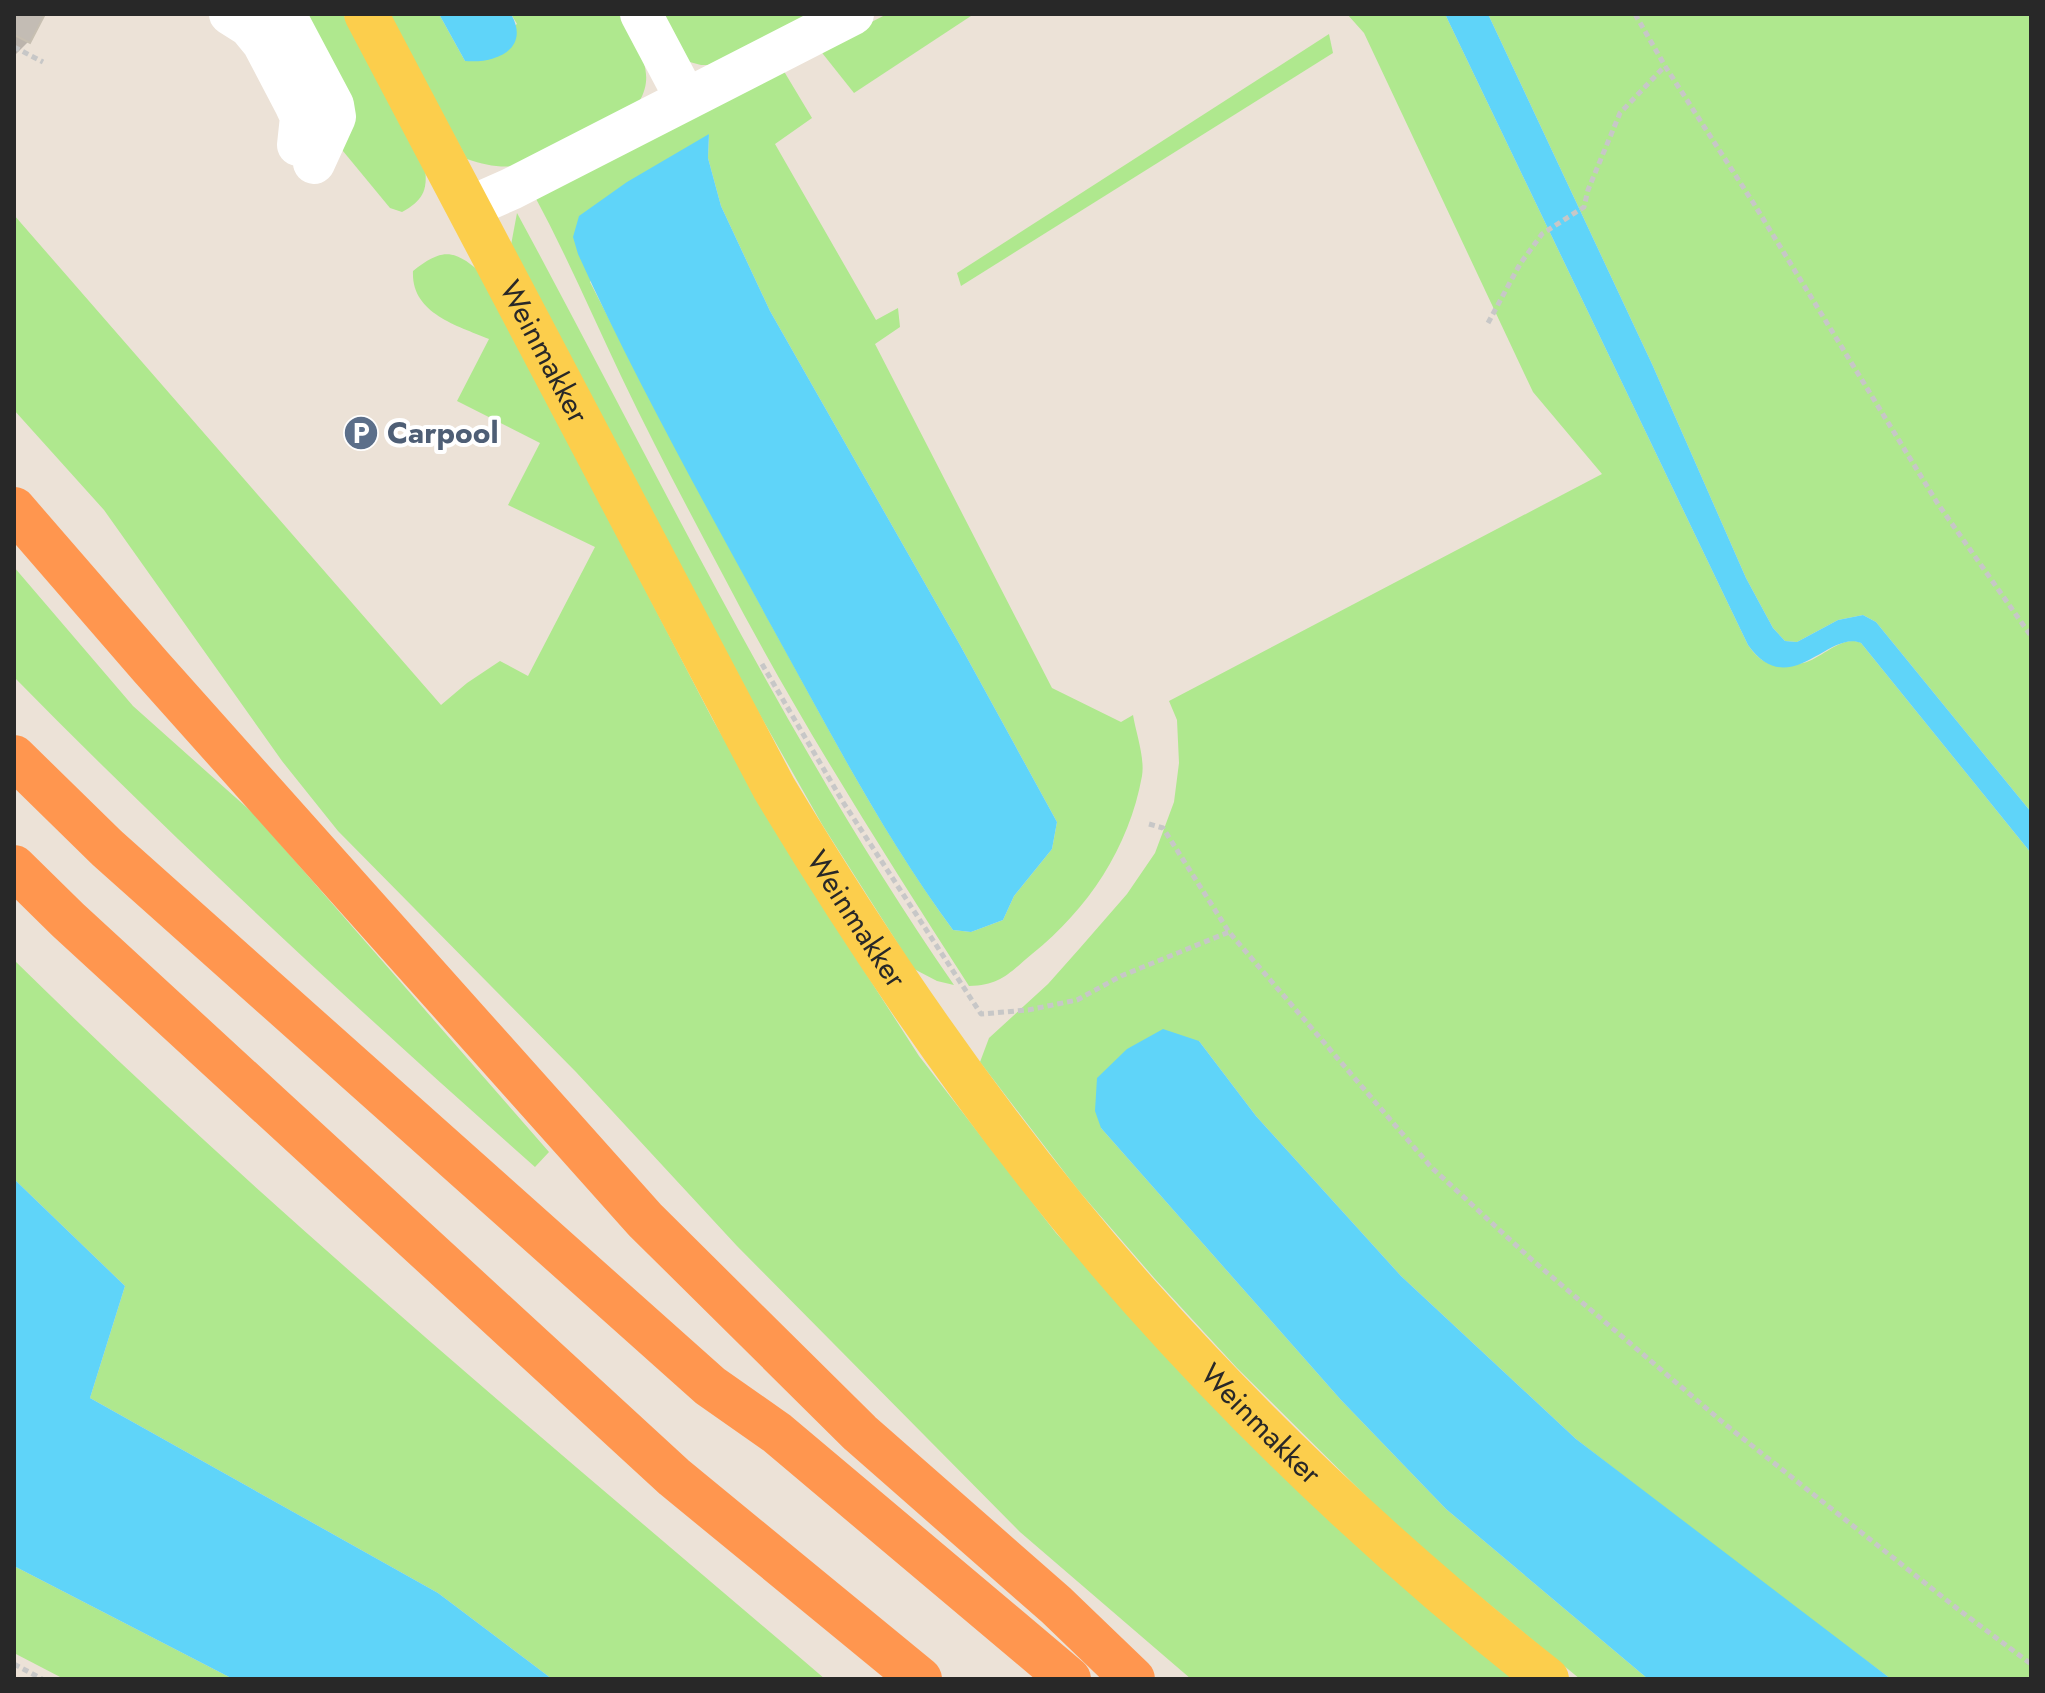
<svg xmlns="http://www.w3.org/2000/svg" width="2045" height="1693" font-family="Jost,sans-serif">
	<rect width="100%" height="100%" fill="#ece2d7"/>
	<g fill="#afe88e" fill-rule="evenodd">
		<path d="M295,14H343L425,168C428,191 422,201 402,212L390,208L338,145Z"/>
		<path d="M388,14H439L465,61L517,24L511,14H621C635,44 658,71 639,102L518,166C498,168 485,165 467,159Z"/>
		<polygon points="656,14 818,14 715,65 701,65 686,61"/>
		<polygon points="887,14 974,14 854,93 819,49"/>
		<path d="M1347,14H1445L1748,645C1759,660 1765,665 1784,664C1790,664 1797,665 1803,663C1822,659 1842,634 1861,643L2031,853V1679H1891L1763,1584L1576,1439L1401,1276L1256,1116L1199,1041L1101,1128L1341,1400L1446,1509L1648,1679H1580L1405,1535L1237,1368L1155,1279L1078,1190L980,1062L989,1038L1048,984L1080,948L1127,894L1155,853L1174,802L1179,763L1177,720L1169,701L1602,474L1533,392L1364,33Z"/>
		<polygon points="1488,14 2028,14 2031,20 2031,812 1876,622 1863,615 1838,620 1797,642 1785,641 1773,628 1746,578 1652,364"/>
		<polygon points="1329,34 1333,53 961,286 957,273"/>
		<path d="M782,68L812,118L775,144L876,320L898,308L900,327L875,344L1052,688L1121,722L1133,715C1136,733 1145,758 1142,776C1129,848 1088,909 1032,954C1008,974 1001,985 969,986C882,851 797,717 723,575C688,509 653,443 621,376C592,315 566,254 534,195ZM709,134L708,158L721,206L770,311L960,645L1057,822L1052,849L1014,896L1003,920L971,932L953,930C890,844 840,751 790,659C721,534 655,409 590,282Z"/>
		<path d="M517,213C658,473 785,741 954,985L937,981L914,969L823,826L756,708L511,245Z"/>
		<path d="M14,215L441,705L467,683L500,661L528,676L595,547L508,505L540,443L457,401L489,339C456,325 411,313 413,271C441,249 453,248 480,272L713,720L800,871L919,1056L1056,1233L1221,1411L1516,1679H1191L1020,1532L737,1246L576,1072L338,831L282,761L104,510L14,410Z"/>
		<path d="M14,567L133,706L254,814L549,1152L535,1167C357,1009 181,847 14,677Z"/>
		<path d="M14,960C272,1214 550,1444 825,1679H552L438,1593L90,1398L125,1286L14,1179Z"/>
		<polygon points="14,1566 233,1679 64,1679 14,1653"/>
	</g>
	<g fill="#5fd4f9">
		<path d="M439,14H511C531,49 495,64 465,61Z"/>
		<path d="M1445,14H1488L1652,364L1746,578L1773,628L1785,641L1797,642L1838,620L1863,615L1876,622L2031,812V853L1861,643C1829,629 1789,703 1748,645Z"/>
		<path d="M709,134L708,158L721,206L770,311L960,645L1057,822L1052,849L1014,896L1003,920L971,932L953,930C883,835 829,730 772,627C705,504 636,382 578,254L573,237L579,216L627,182Z"/>
		<polygon points="1163,1029 1199,1041 1256,1116 1401,1276 1576,1439 1891,1679 1648,1679 1446,1509 1341,1400 1101,1128 1095,1111 1097,1078 1127,1049"/>
		<polygon points="14,1179 125,1286 90,1398 438,1593 552,1679 233,1679 14,1566"/>
	</g>
	<polygon fill="#0003" points="14,14 43,14 28,42 14,56"/>
	<polygon fill="#c3bcb4" stroke="#c7bfb1" stroke-width="2" points="14,14 45,14 30,43 14,35"/>
	<g fill="none" stroke-linecap="round" stroke-linejoin="round">
		<g stroke="#c7c7c7" stroke-width="5" stroke-dasharray="6 4" stroke-linecap="butt">
			<polyline points="1635,14 1665,66 1754,204 1938,504 2031,636"/>
			<polyline points="14,47 43,62"/>
			<polyline points="1488,323 1520,264 1542,234 1584,207 1588,190 1620,113 1665,66"/>
			<polyline points="762,664 843,802 981,1014 1028,1010 1077,1000 1121,976 1229,932"/>
			<polyline points="1149,824 1163,828 1229,932 1431,1167 1531,1259 1726,1425 1959,1610 2031,1664"/>
			<polyline points="14,1664 42,1679"/>
		</g>
		<g stroke="#fff" stroke-width="42">
			<polyline points="230,14 249,26 263,43 295,104 301,117 298,145"/>
			<polyline points="281,14 290,24 333,105 335,117 314,163"/>
			<polyline points="641,14 686,99"/>
			<polyline points="468,208 511,189 853,14"/>
		</g>
		<path stroke="#fcce4c" stroke-width="44" id="s1" d="M366,14L774,788C882,968 1002,1142 1141,1298C1265,1437 1401,1564 1547,1679"/>
		<g stroke="#ff964f" stroke-width="44">
			<polyline points="14,509 151,667 645,1220 860,1433 1056,1605 1133,1679"/>
			<polyline points="14,757 107,848 710,1386 777,1433 1069,1679"/>
			<polyline points="14,867 68,920 674,1477 920,1679"/>
		</g>
	</g>
	<defs>
		<g id="parking-disc" transform="scale(1.8)"><circle r="9.5" fill="#5c6f8a" stroke="#fff"/><path d="M-3.5-5.5H1a3.5 3.5 0 0 1 0 7H-1V5.5H-3.5ZM-1-3.4V-.6H.8a1.4 1.4 0 0 0 0-2.8Z" fill="#fff"/></g>
	</defs>
	<g fill-rule="evenodd">
		<use href="#parking-disc" x="361" y="433"/>
	</g>
	<g text-anchor="middle" stroke-width="8" stroke-linejoin="round" paint-order="stroke">
		<g font-size="30" fill="#282828" stroke="#fff">
			<text dy="10" stroke="none"><textPath href="#s1" startOffset="382">Weinmakker</textPath></text>
			<text dy="10" stroke="none"><textPath href="#s1" startOffset="1030">Weinmakker</textPath></text>
			<text dy="10" stroke="none"><textPath href="#s1" startOffset="1678">Weinmakker</textPath></text>
		</g>
		<g font-size="30" font-weight="bold" fill="#4e5e75" stroke="#fff" text-anchor="start">
			<text x="387" y="443">Carpool</text>
		</g>
	</g>
	<rect width="2045" height="1693" fill="none" stroke="#282828" stroke-width="32"/>
</svg>
